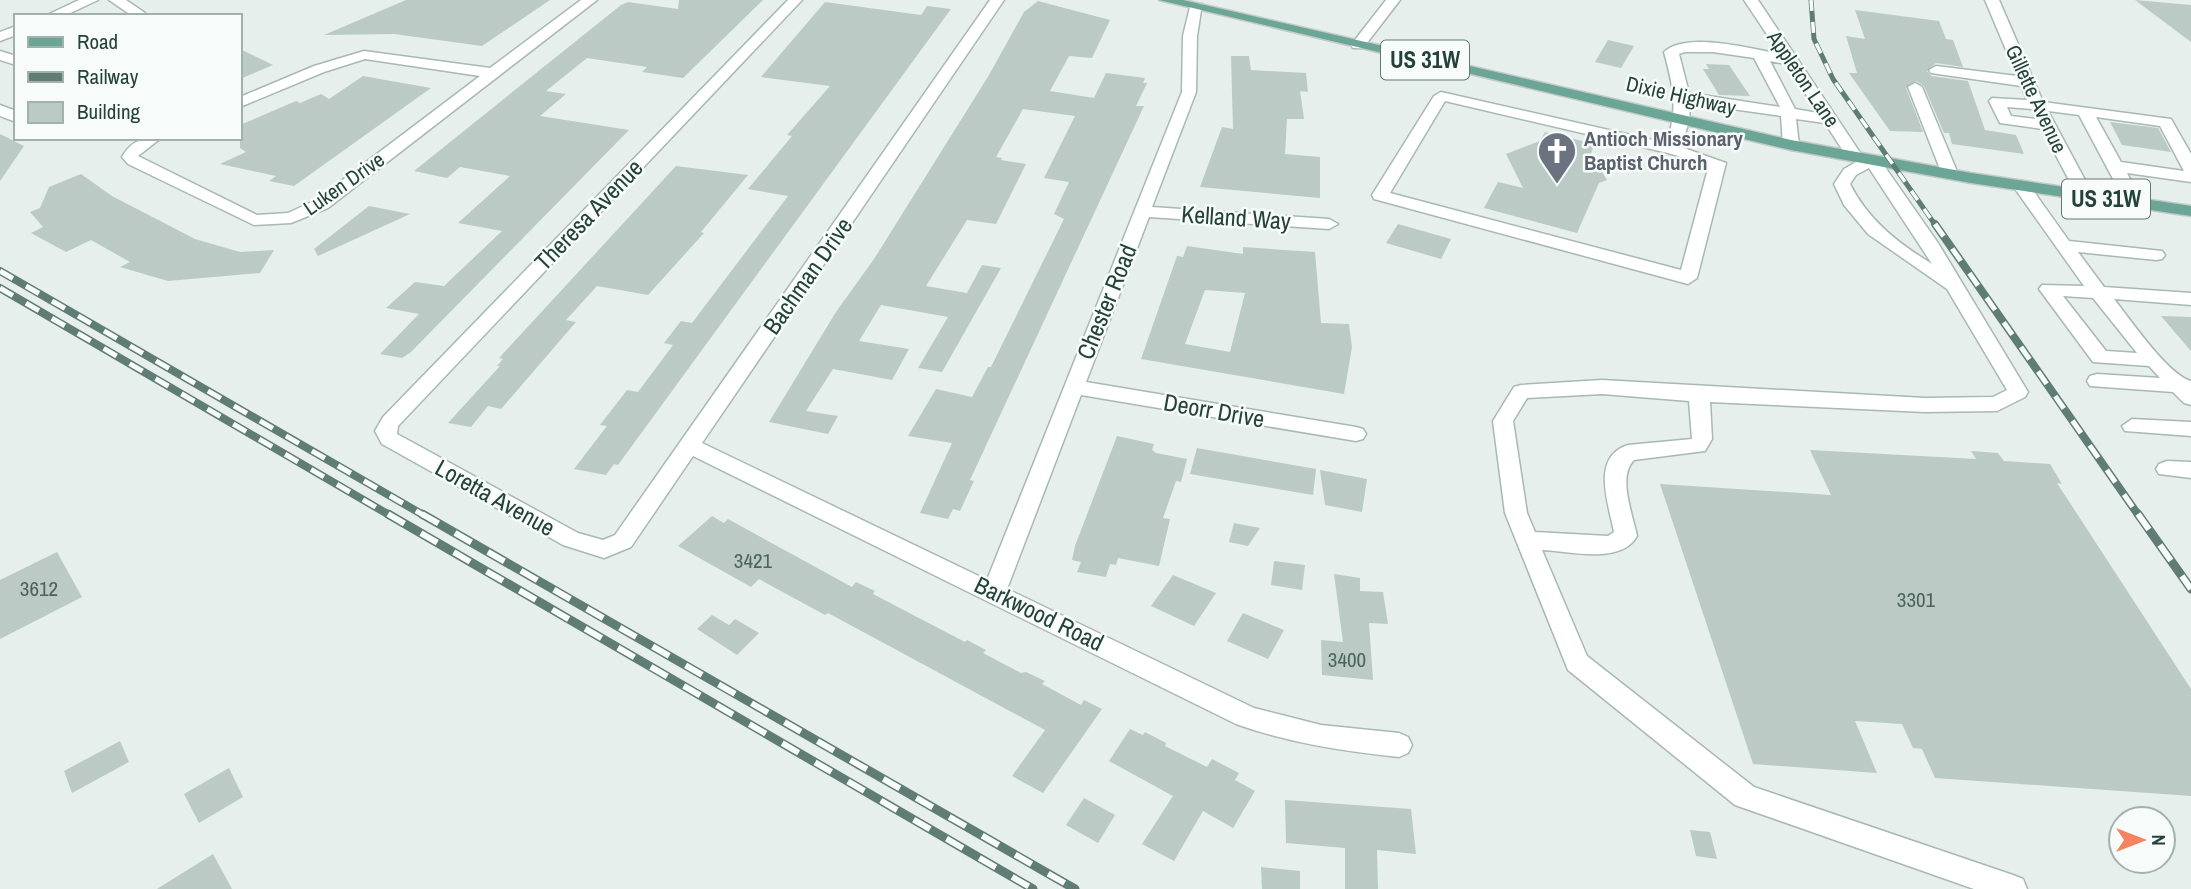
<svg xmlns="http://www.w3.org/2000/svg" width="2191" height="889" font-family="'Archivo Narrow',sans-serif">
	<rect width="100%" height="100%" fill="#e6efeb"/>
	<g fill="#bbcac4" fill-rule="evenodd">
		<polygon points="406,0 550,0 482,46 394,34 324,35"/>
		<polygon points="679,0 763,0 683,78 642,72 647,67 587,58 546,91 566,94 540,116 629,130 411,352 402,358 380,354 419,314 386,308 415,282 444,286 502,231 458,223 510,176 460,167 447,178 414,171 621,5 628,2 678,9"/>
		<polygon points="2135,0 2191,5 2191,42"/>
		<polygon points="1038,1 1110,20 1092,58 1069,56 1050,91 1094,98 1106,73 1145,78 1143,83 1147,83 1136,106 1144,106 970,480 974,481 960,511 953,509 948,519 920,513 952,443 908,436 936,389 972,397 988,367 991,367 1064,219 1054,214 1069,182 1044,178 1075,116 1023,109 996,157 1002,158 1001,160 1026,164 996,224 967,220 926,286 967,293 982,265 1001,268 942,372 918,368 948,317 881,305 859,341 909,349 892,380 833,369 806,411 838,416 828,434 769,422 836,312 874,259 989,75 1024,12"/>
		<polygon points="825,2 921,15 927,6 951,9 618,465 614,464 606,475 574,469 607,426 600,425 627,390 638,392 673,345 664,343 681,321 692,323 788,196 748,189 792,136 787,135 830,86 761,77"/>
		<polygon points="1855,10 1939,21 1946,39 1953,40 1963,67 1936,63 1927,71 1931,76 1968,81 1985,130 2016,135 2024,154 1952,144 1949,133 1944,133 1924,86 1916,81 1906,88 1923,132 1890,131 1849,73 1857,73 1846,36 1865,39"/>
		<polygon points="1608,40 1634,46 1621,68 1595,62"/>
		<polygon points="240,49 273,65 240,79"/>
		<polygon points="1231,56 1249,56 1251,70 1306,73 1308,92 1300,91 1304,119 1287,119 1285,154 1320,157 1320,198 1200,187 1222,127 1233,129"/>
		<polygon points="1706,64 1729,65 1750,96 1719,95 1703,69 1709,69"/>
		<polygon points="363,76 431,88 294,186 269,181 276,176 220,164 246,152 240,148 240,125 296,101 300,103 321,94 329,99"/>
		<polygon points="2110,122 2158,128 2171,152 2122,145"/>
		<polygon points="1545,132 1595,144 1591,153 1607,180 1599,183 1577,233 1484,208 1498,182 1523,188 1506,154 1540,141"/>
		<polygon points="0,134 24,146 0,181"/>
		<polygon points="676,166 748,175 701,232 704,233 648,295 597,286 566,320 576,322 501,409 488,406 471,427 448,423 500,366 497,366 503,359 499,358"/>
		<polygon points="81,174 112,196 195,239 240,252 274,250 260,273 168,281 120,267 130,262 91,240 66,252 31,233 43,227 30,212 40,208 49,187"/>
		<polygon points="369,206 410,214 318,256 314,249"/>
		<polygon points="1398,224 1451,239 1441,259 1386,243"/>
		<path d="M1187,246L1243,254V247L1315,252L1321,323L1349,324L1352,347L1344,394L1141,359L1177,256L1183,257ZM1205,290L1245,293L1230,352L1185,344Z"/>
		<polygon points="2161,316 2191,317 2191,351"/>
		<polygon points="1117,436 1154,444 1152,450 1156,453 1187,459 1181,482 1176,481 1163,518 1170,519 1159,566 1118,558 1116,565 1110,564 1106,577 1077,572 1081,562 1072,560 1075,546"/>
		<polygon points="1197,448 1316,469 1313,495 1190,474"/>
		<polygon points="1810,450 1976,459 1971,451 1998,453 2004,461 2050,464 2062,484 2057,483 2191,689 2191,796 1935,778 1922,749 1913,748 1902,724 1855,721 1877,773 1753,764 1660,484 1831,495"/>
		<polygon points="1320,470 1367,479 1362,512 1325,505"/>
		<polygon points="712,516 724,523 728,519 852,587 856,582 875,591 873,594 965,642 967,640 986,650 983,653 1021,673 1026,672 1045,681 1042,684 1081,705 1084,700 1102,709 1043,793 1012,776 1045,730 828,613 825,615 759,579 751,587 678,546"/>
		<polygon points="1234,523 1260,528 1248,546 1229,542"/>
		<polygon points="57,552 82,597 0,639 0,580"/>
		<polygon points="1274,561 1305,565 1302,590 1271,585"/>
		<polygon points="1334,574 1360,578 1360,591 1383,592 1388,624 1369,623 1373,680 1322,675 1321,640 1343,642"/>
		<polygon points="1173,575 1216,593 1194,626 1151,606"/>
		<polygon points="1243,613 1284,630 1268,659 1227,641"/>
		<polygon points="712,615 729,625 735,619 759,633 737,655 697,629"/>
		<polygon points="1130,729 1143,735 1145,732 1166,743 1165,746 1207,767 1212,759 1239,773 1235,780 1255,791 1233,828 1203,811 1174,861 1142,844 1173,796 1109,761"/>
		<polygon points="120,741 129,762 72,793 64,771"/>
		<polygon points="229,768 243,797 199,823 184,794"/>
		<polygon points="1084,798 1115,815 1098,843 1066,825"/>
		<polygon points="1285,800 1411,809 1416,854 1377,850 1378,889 1345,889 1345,848 1286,843"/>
		<polygon points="1690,830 1710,832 1717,859 1696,856"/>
		<polygon points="213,854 232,889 157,889"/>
		<polygon points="1261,867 1300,871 1300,889 1262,889"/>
	</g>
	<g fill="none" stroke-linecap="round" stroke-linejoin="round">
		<g stroke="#a8b8b2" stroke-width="3">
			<g id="minor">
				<polygon points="79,0 98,0 64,16 45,16"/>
				<polygon points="109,0 126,0 145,13 143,16 124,16 128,13"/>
				<path d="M581,0H597L328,208L291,223L254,225L128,164L122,157C132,140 142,138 161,138L138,156L257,215L288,213L316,200L480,76L365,59L324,72L240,107V97L314,66L364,51L490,68Z"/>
				<path d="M788,0H802L398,426L397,434L578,533L603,540L615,535L990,0H1004L702,443L987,580L1182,92L1183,36L1190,7L1202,4L1197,36L1196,92L1152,207L1329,219L1338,224L1329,229L1149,217L1086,382L1356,427L1363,429L1366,434L1363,439L1356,441L1081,395L1007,589L1254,708L1321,725L1399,733L1408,737L1412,745L1408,753L1399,757C1343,751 1289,743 1236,724L693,456L631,547L604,558L563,545L382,444L375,431L383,417Z"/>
				<polygon points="1386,0 1400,0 1363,48 1353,48 1351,45"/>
				<path d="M1744,0H1758L1863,157L1862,159L1878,157L1938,243L2028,392L2025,397L1997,411L1925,412L1710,402L1712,439L1705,451L1634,460C1617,477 1633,515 1637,536C1621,565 1569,551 1542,550L1587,656L1754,787L2013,875L2023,879L2027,889H1974L1735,805L1568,670L1505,513L1493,421L1514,387L1521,385L1602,380L1925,398L1993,397L2007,390L1947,289L1868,234L1844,205L1834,184L1844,169L1858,161L1849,160L1825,123L1796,119L1799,145L1791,150L1783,145L1781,116L1690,103L1689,121L1681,147L1726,163L1697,278L1688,284L1374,199L1372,195L1434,96L1441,92L1666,143C1679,110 1673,85 1664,52C1687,31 1751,49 1780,54ZM1685,52H1713L1754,58L1780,107L1689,93L1679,54ZM1770,61L1786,64L1818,113L1795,109ZM1445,101L1668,153L1709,165L1681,270L1390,193ZM1869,168L1932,264C1898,243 1868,220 1850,184L1856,175ZM1602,394L1689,401L1692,439L1628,445C1590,457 1609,505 1614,532L1608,536L1535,532L1527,513L1513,421L1527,398Z"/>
				<path d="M1985,0H1999L2043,102L2171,119L2191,154V182L2127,173L2142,203L2134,208L2128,207L2079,115L2048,111L2093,195L2085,200L2079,199L2042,129L2000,123L1989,101L1992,98L2027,100L2021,86L1931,73L1929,70L1936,66L2017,76ZM2007,107L2032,109L2037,119L2011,116ZM2096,117L2160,126L2184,171L2121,162Z"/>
				<polygon points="16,26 16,35 0,41 0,32"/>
				<polygon points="0,51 16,56 16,65 0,60"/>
				<polygon points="1915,83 1922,87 1958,174 1956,177 1944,177 1942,174 1908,87"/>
				<polygon points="0,105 16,111 16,122 0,116"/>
				<path d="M2021,181L2027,182L2069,241L2162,251L2165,255L2162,259L2156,260L2078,252L2104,287L2191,293V305L2114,299C2130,319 2168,375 2191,381V405L2184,403L2173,392L2090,386L2087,381L2090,376L2097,374L2160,378L2149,366L2093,362L2042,293L2039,289L2042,285L2084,286L2013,186ZM2063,296L2093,298L2137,353L2106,351Z"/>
				<polygon points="2132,419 2191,422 2191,436 2125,431 2122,426"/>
				<polygon points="2167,461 2191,462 2191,478 2159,474 2156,469 2159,464"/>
			</g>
		</g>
		<g stroke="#c2cac8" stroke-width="3">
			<polygon id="major" points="1159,0 1183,0 1791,140 1971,173 2191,206 2191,216 1971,183 1791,150"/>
		</g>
		<use href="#minor" fill="#fff" fill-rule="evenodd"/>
		<use href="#major" fill="#6aa596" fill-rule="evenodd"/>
		<g stroke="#5f7d75" stroke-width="5">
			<polyline id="rail-far2" points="1811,0 1814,39 1833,79 1936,226"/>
		</g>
		<g stroke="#5f7d75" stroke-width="8">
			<g id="rail-far1">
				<polyline points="1935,224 2139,516"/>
				<polyline points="0,271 425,516"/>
				<polyline points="0,288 391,516"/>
			</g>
		</g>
		<g stroke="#5f7d75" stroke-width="9">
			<g id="rail">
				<polyline points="388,514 1033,889"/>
				<polyline points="422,514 1075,889"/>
				<polyline points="2138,514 2191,589"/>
			</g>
		</g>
		<use href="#rail-far2" stroke="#f7fbf9" stroke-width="3.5" stroke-dasharray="11" stroke-linecap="butt"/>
		<use href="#rail-far1" stroke="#f7fbf9" stroke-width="5" stroke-dasharray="15" stroke-linecap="butt"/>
		<use href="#rail" stroke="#f7fbf9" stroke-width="6" stroke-dasharray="19" stroke-linecap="butt"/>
	</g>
	<defs>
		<g id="church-pin" transform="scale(2.0125)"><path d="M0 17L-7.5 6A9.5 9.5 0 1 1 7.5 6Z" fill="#6b7280" stroke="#f7fbf9"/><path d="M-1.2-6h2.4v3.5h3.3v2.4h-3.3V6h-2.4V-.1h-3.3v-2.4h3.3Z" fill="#fff"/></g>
	</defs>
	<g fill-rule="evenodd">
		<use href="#church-pin" x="1557" y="151"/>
	</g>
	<g text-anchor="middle" stroke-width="5" stroke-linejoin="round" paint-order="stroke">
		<g font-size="21" fill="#24423a" stroke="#f7fbf9">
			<text transform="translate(1803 79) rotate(56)" y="7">Appleton Lane</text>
			<text transform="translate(1681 96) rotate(13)" y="7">Dixie Highway</text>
			<text transform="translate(2036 99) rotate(65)" y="7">Gillette Avenue</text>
			<text transform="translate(344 184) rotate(-35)" y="7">Luken Drive</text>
		</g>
		<g font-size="21" font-weight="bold" fill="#5b616d" stroke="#f7fbf9" text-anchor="start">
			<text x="1584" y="146">Antioch Missionary<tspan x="1584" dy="24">Baptist Church</tspan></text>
		</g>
		<g font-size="21" fill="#4a645c">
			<text x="753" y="568">3421</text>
			<text x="39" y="596">3612</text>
			<text x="1916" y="607">3301</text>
			<text x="1347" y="667">3400</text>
		</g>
		<g fill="#f7fbf9" stroke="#637a73" stroke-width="2">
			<rect x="1381" y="40.5" width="88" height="39" rx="5"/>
			<rect x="2062" y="179.5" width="88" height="39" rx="5"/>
		</g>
		<g font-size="23" font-weight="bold" fill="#24423a">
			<text x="1425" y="68">US 31W</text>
			<text x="2106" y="207">US 31W</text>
		</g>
		<g font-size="24" fill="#24423a" stroke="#f7fbf9">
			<text transform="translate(589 215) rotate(-46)" y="8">Theresa Avenue</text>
			<text transform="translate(1236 218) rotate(4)" y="8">Kelland Way</text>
			<text transform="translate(808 276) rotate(-55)" y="8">Bachman Drive</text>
			<text transform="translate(1107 302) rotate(-68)" y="8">Chester Road</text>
			<text transform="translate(1214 411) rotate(10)" y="8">Deorr Drive</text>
			<text transform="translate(495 498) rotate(29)" y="8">Loretta Avenue</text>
			<text transform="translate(1039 614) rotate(26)" y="8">Barkwood Road</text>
		</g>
	</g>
	<rect x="14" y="14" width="228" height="126" fill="#f7fbf9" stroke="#a3b1ad" stroke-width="2"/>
	<rect x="28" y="37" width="35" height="10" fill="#6aa596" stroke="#a3b1ad" stroke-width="2"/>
	<text x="77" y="49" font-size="21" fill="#24423a">Road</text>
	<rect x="28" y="72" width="35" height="10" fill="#5f7d75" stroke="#a3b1ad" stroke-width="2"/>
	<text x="77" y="84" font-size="21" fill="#24423a">Railway</text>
	<rect x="28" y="102" width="35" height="21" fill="#bbcac4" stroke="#a3b1ad" stroke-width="2"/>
	<text x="77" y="119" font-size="21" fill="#24423a">Building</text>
	<g transform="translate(2142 840) rotate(90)"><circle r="33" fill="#f7fbf9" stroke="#a3b1ad" stroke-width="2"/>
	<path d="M0-5L12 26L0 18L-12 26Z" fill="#f4845f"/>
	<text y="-10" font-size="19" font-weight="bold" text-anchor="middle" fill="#24423a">N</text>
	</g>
</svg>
